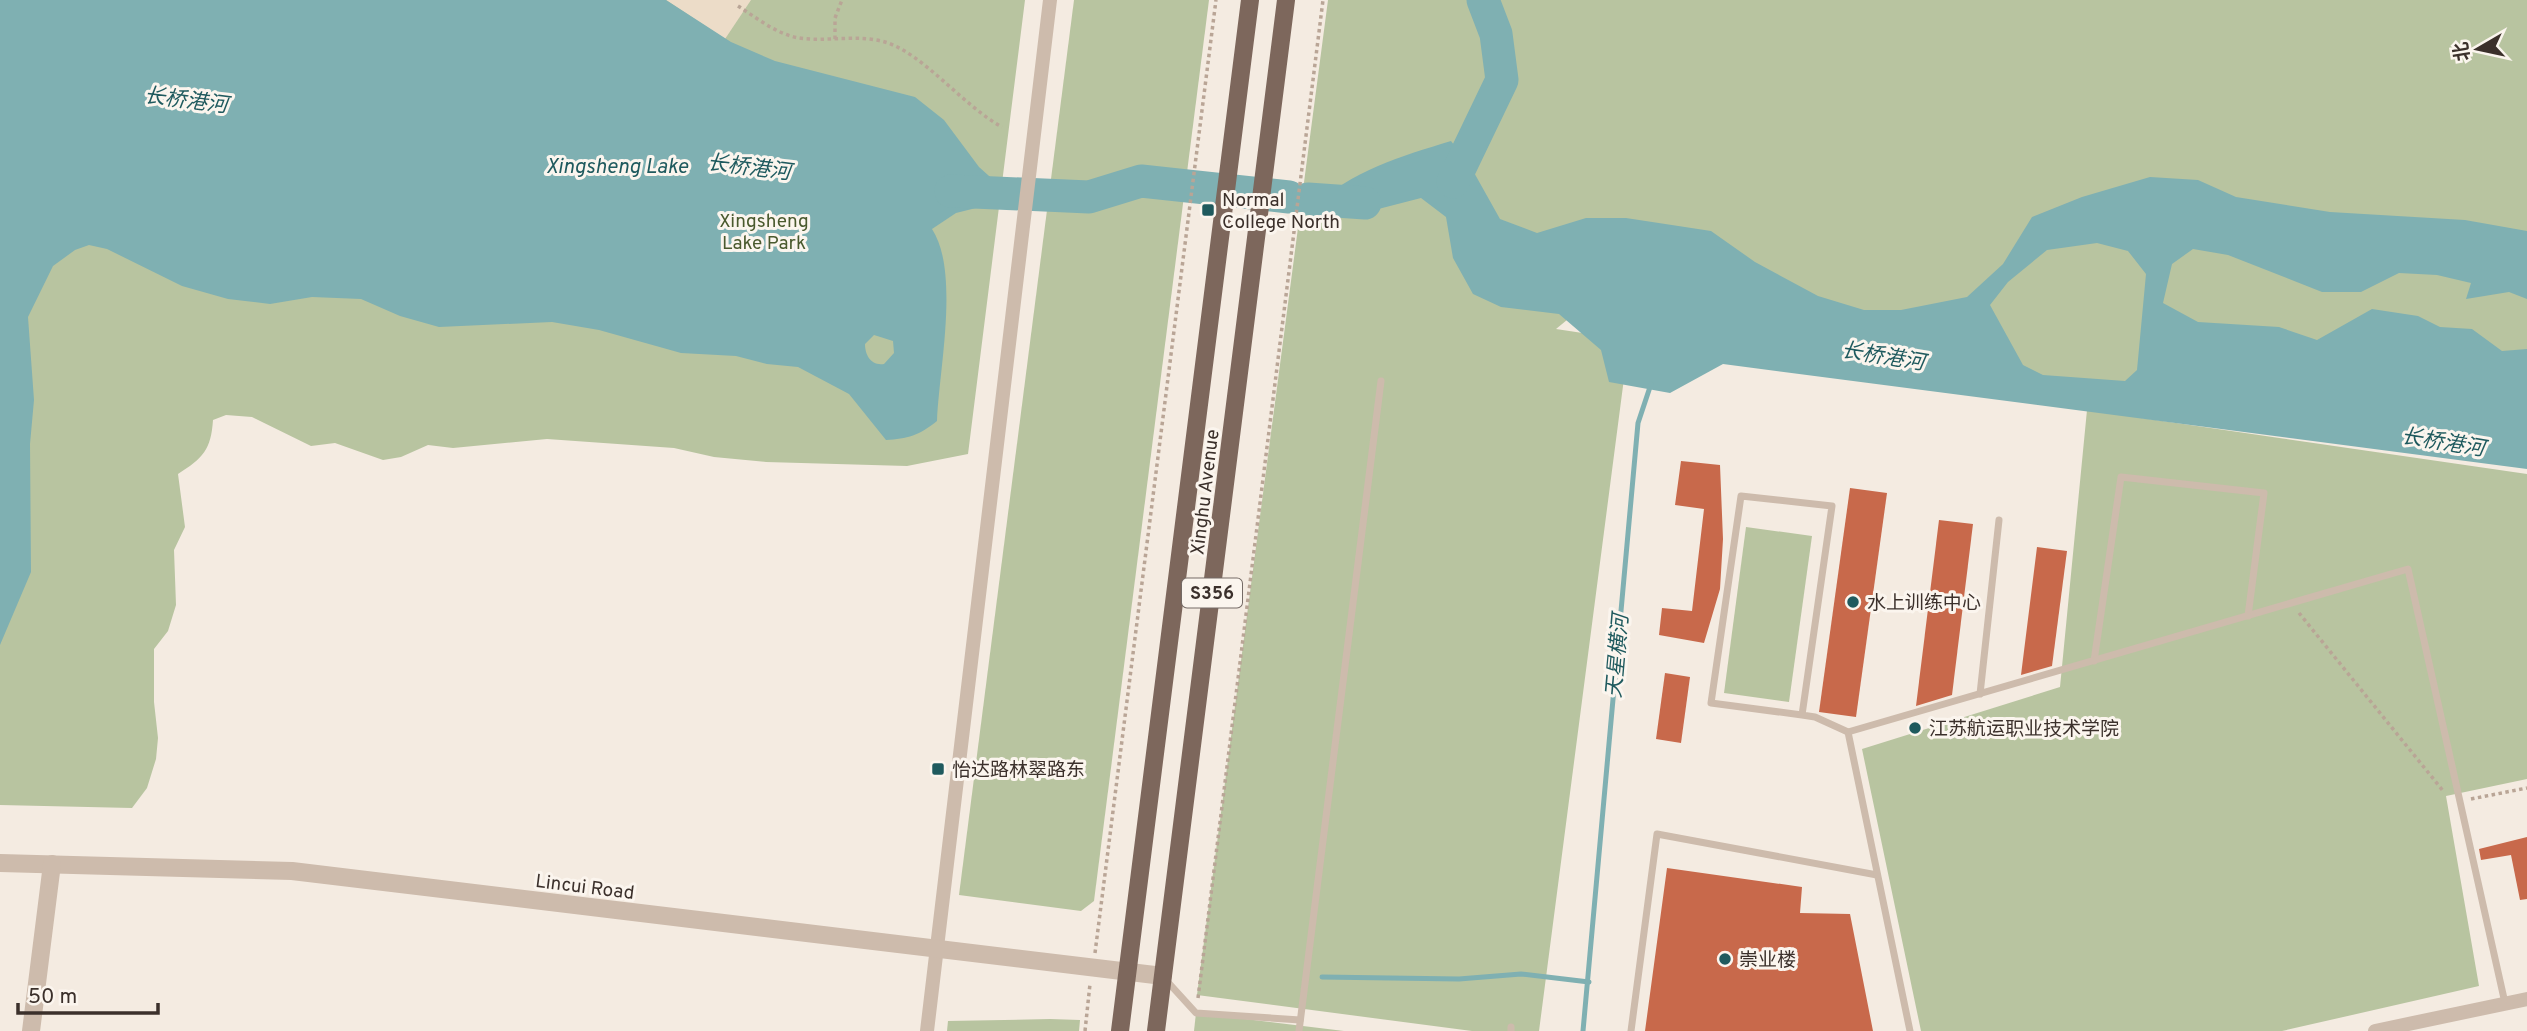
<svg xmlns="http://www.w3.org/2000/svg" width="2527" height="1031" font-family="Overpass,'Noto Sans SC',sans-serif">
	<rect width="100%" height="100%" fill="#f4ebe1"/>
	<g fill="#b8c4a0">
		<path d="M0,0H1025L968,454L907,466L766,462L714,457L674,448L547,439L453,448L428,445L401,457L383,460L335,443L311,446L252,417L226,415L213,420C211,450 203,458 178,474L185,527L174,550L176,605L168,631L154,649V702L158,738L156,759L147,788L132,808L0,805Z"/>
		<polygon points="1074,0 1209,0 1094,901 1081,911 959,895"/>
		<polygon points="1328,0 2527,0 2527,454 2092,389 1618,278 1556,329 1629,340 1539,1031 1472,1031 1197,995"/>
		<polygon points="2087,410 2527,474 2527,779 2446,796 2479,986 2282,1031 1921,1031 1862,749 2060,687"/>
		<polygon points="1746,527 1812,536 1789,702 1724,693"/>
		<polygon points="1196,1013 1344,1031 1194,1031"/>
		<polygon points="1050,1019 1080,1020 1079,1031 947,1031 948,1021"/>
	</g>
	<polygon fill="#ecdcc8" points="666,0 751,0 725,39"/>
	<g fill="#7fb0b2" fill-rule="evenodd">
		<path d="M0,0H666L731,42L775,61L915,97L944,120L979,167L998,184L996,203L956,213L932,229C960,272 939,369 937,421C920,435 907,439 886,440L849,394L798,367L767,364L736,356L681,353L599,330L552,322L439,327L400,316L361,299L312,297L270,304L228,299L182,286L107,249L89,245L75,250L53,266L28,317L34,400L30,444L31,572L0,645ZM874,335L893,341L894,353L884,364C871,366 865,355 865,344Z"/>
		<path d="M1451,141L1472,169L1500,219L1537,233L1586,218H1626L1711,231L1755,262L1818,296L1864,310H1901L1967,297L2003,264L2032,217L2082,197L2150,177L2198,180L2236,197L2330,212L2465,220L2527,231V299L2509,292L2466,299L2471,283L2437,275L2399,273L2361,292H2322L2228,255L2193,249L2172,264L2163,303L2198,322L2279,327L2317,340L2372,309L2418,316L2440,327L2472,329L2502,351L2527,349V469L1723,364L1670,393L1609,382L1601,350L1559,314L1501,307L1473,294L1453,258L1446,217L1421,198L1359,214L1313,208C1350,171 1402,156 1451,141ZM2097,243L2128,251L2146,274L2137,370L2125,381L2043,375L2023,365L1990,305L2008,282L2047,250Z"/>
	</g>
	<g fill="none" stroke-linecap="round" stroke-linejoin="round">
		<g stroke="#7fb0b2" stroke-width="5">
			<polyline points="1322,977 1459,979 1521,974 1589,982"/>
			<polyline points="1583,1031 1638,423 1651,384"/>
		</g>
		<g stroke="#7fb0b2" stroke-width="33">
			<polyline points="1453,182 1502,80 1496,34 1483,0"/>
			<polyline points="951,191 1089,197 1141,181 1289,197"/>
			<polyline points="1308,199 1365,203"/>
		</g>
	</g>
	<g fill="#c8694b">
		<polygon points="1681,461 1720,465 1723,539 1720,589 1704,643 1659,635 1662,608 1692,611 1704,509 1675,505"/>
		<polygon points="1850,488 1887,493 1856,717 1819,712"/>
		<polygon points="1939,520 1973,524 1952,695 1916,706"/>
		<polygon points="2037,547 2067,551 2052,666 2021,675"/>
		<polygon points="1665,673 1690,677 1681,743 1656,739"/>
		<polygon points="2527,837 2527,899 2520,900 2511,855 2481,860 2479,849"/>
		<polygon points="1667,868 1802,887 1800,913 1850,914 1873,1031 1645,1031"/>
	</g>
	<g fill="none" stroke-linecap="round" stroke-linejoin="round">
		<g stroke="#b9a596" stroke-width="3.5" stroke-dasharray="3.5 3.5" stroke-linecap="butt">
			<path d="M738,6C757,18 776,34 799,38C827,42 858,34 885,42C924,54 962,105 1002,127"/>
			<polyline points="835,39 835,18 842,0"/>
			<polyline points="2299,613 2444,792"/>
			<polyline points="2471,799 2527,788"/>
			<polyline points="1095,953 1216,0"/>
			<polyline points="1198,998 1323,0"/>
			<polyline points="1085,1031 1090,984"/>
		</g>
		<g stroke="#cdbbac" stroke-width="7">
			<polyline points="2094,661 2121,477 2264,493 2248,616"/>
			<polyline points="1980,694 1999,520"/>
			<polyline points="1802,715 1832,506 1741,496 1711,703 1802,715 1815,717 1848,732"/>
			<polyline points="1165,979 1196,1013 1300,1020"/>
			<polyline points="1299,1031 1381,381"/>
			<polyline points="1511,1031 1511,1027"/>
			<polyline points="1631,1031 1657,834 1877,875"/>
			<polyline points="1910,1031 1848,732 2408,569 2505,1003"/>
		</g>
		<g stroke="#cdbbac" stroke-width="14">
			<polyline points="927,1031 1050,0"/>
			<polyline points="2375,1031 2527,999"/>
		</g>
		<g stroke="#cdbbac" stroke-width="18">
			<polyline points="0,863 292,871 1163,976"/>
			<polyline points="31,1031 52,864"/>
		</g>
		<g stroke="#7d675c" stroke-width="18">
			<polyline points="1120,1031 1250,0"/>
			<polyline points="1156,1031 1286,0"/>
		</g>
	</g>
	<g fill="#1f5a5e" stroke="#fbf5ee" stroke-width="2.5">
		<rect x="1201" y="203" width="14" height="14" rx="3.5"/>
		<circle cx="1853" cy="602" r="7"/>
		<circle cx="1915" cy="728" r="7"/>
		<rect x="931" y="762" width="14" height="14" rx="3.5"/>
		<circle cx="1725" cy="959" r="7"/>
	</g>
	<g text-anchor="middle" stroke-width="6" stroke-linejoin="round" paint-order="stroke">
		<rect fill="#fbf5ee" stroke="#756b66" stroke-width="2" x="1182" y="578.5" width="60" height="29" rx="5"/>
		<g font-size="18" font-weight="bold" fill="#3b302b">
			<text x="1212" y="599">S356</text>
		</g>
		<g font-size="19" fill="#3b302b" stroke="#fbf5ee" text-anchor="start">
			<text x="1222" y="206">Normal<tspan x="1222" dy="22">College North</tspan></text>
			<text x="1867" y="609">水上训练中心</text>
			<text x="1929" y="735">江苏航运职业技术学院</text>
			<text x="952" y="776">怡达路林翠路东</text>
			<text x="1739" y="966">崇业楼</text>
		</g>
		<g font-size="19" fill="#4a5a2e" stroke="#fbf5ee">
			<text x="764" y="227">Xingsheng<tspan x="764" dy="22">Lake Park</tspan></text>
		</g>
		<g font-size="19" fill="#3b302b" stroke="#fbf5ee">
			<text transform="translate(1204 492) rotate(-83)" y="7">Xinghu Avenue</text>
			<text transform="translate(585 886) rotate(7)" y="7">Lincui Road</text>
		</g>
		<g font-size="21" font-style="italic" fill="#1f5a5e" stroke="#fbf5ee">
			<text transform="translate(186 100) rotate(7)" y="7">长桥港河</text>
			<text x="617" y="173">Xingsheng Lake</text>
			<text transform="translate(749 167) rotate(7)" y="7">长桥港河</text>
			<text transform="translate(1883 356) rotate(9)" y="7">长桥港河</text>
			<text transform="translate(2443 442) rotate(9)" y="7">长桥港河</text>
			<text transform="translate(1617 656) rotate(-85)" y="7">天星横河</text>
		</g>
	</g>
	<g transform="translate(2478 49) rotate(261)" stroke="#fbf5ee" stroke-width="5" paint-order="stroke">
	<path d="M0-5L12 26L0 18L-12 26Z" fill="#3b302b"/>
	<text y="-10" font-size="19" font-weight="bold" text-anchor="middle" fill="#3b302b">北</text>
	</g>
	<path d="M18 1003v10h140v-10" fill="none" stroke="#3b302b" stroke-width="3.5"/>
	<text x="28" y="1003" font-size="21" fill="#3b302b" stroke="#fbf5ee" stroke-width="5" paint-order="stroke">50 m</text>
</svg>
